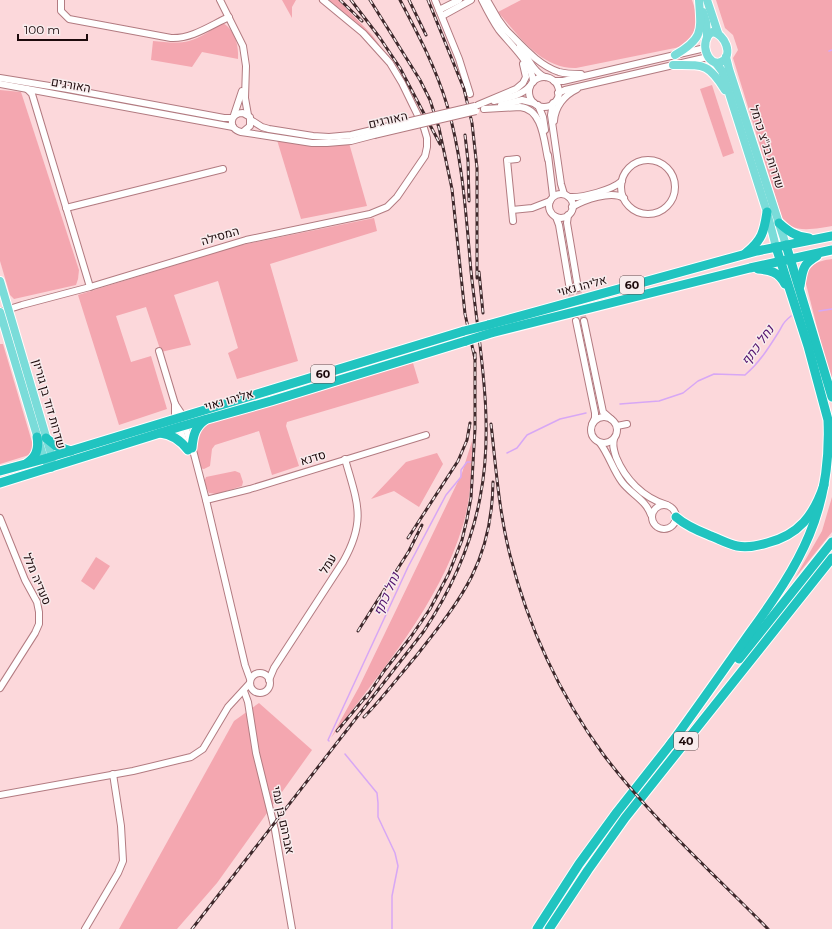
<svg xmlns="http://www.w3.org/2000/svg" width="832" height="929" font-family="Montserrat,Heebo,sans-serif">
	<rect width="100%" height="100%" fill="#fcd8db"/>
	<g fill="#f4a7b0">
		<polygon points="282,0 296,0 292,7 292,18"/>
		<polygon points="329,0 338,0 372,35 381,47 357,23"/>
		<path d="M521,0H692C700,22 698,32 680,47L576,68C541,69 519,36 498,12Z"/>
		<path d="M716,0H832V226C821,228 801,232 791,226C788,224 785,220 782,218L733,58L738,50L733,35L725,28Z"/>
		<path d="M223,23C235,30 239,46 238,59L202,52L192,67L151,60L153,41C165,42 178,44 189,41C201,38 212,29 223,23Z"/>
		<polygon points="712,85 734,153 723,157 700,89"/>
		<polygon points="0,90 21,92 79,270 78,279 76,285 14,299 10,295 0,261"/>
		<path d="M277,140C300,144 326,150 349,143L367,206L301,219Z"/>
		<polygon points="374,218 377,231 270,264 298,361 237,379 228,353 238,348 218,281 174,295 191,345 161,352 146,307 116,316 131,362 151,356 167,409 119,425 78,295 237,246"/>
		<path d="M832,259V386L805,280C807,264 818,261 832,259Z"/>
		<polygon points="0,344 3,344 32,442 32,450 29,455 0,464"/>
		<path d="M413,363L419,383L287,422L286,426L299,466L272,475L259,431L215,445L212,449L210,466L204,469L199,468C194,444 190,439 210,422Z"/>
		<path d="M472,441C472,469 471,498 463,525C439,605 380,672 331,738L359,687L462,473Z"/>
		<polygon points="437,453 443,464 419,507 394,491 371,499 406,462"/>
		<polygon points="235,471 240,473 243,482 242,486 217,494 209,493 204,482 206,477"/>
		<polygon points="832,497 832,532 795,578 822,531"/>
		<polygon points="96,557 110,566 94,590 81,581"/>
		<polygon points="259,703 312,750 217,883 177,929 119,929 234,721"/>
	</g>
	<g fill="none" stroke-linecap="round" stroke-linejoin="round">
		<g stroke="#d7a7f5" stroke-width="1.5">
			<polyline points="829,51 832,50"/>
			<polyline points="819,311 832,309"/>
			<path d="M620,404L659,401L683,393L698,381L714,374L745,375C759,363 768,349 778,333C784,324 781,324 791,316"/>
			<polyline points="507,453 517,448 527,435 560,419 586,413"/>
			<polyline points="329,741 328,740 408,567 446,495 461,477 461,470 467,462 470,462"/>
			<polyline points="345,754 377,793 378,803 378,817 395,853 398,866 392,896 392,929"/>
		</g>
		<g stroke="#dbb9bc" stroke-width="6" stroke-dasharray="6 3" stroke-linecap="butt">
			<polyline points="578,288 584,321"/>
			<polyline points="570,290 576,321"/>
		</g>
		<g stroke="#b27b81" stroke-width="8">
			<g id="minor">
				<path d="M61,0V11L69,19L171,38C192,39 211,25 229,17"/>
				<polyline points="220,0 243,46 246,66 245,98 248,115"/>
				<polyline points="435,0 459,59 470,94"/>
				<path d="M482,0C487,10 492,20 499,30C510,44 533,64 533,82"/>
				<polyline points="487,0 498,19 506,30"/>
				<polyline points="439,10 459,0"/>
				<polyline points="442,16 471,0"/>
				<path d="M504,28C520,43 537,65 559,72C566,74 573,74 581,74"/>
				<path d="M520,46C527,56 533,72 545,77"/>
				<circle cx="544" cy="92" r="15"/>
				<polyline points="0,78 68,89 224,118 232,118"/>
				<polyline points="554,81 563,81 705,48"/>
				<polyline points="0,84 233,127"/>
				<polyline points="27,89 32,94 35,104 90,287"/>
				<polyline points="558,93 565,90 708,57"/>
				<path d="M494,101C507,98 521,96 530,86"/>
				<polyline points="553,103 551,115 561,184 564,194"/>
				<polyline points="478,105 516,89 523,83 526,77 523,64"/>
				<polyline points="501,105 522,100 534,103"/>
				<polyline points="538,105 543,117 545,130"/>
				<path d="M484,109L520,107C543,109 544,142 548,159"/>
				<polyline points="234,115 242,91"/>
				<polyline points="251,120 262,127 269,129 313,136 329,137 351,135 372,130"/>
				<path d="M554,121C555,107 564,95 577,89"/>
				<path d="M244,131L250,126V117L243,113C229,113 228,129 241,132L312,143H327L351,141L374,135"/>
				<polyline points="548,155 553,196"/>
				<circle cx="648" cy="187" r="27"/>
				<circle cx="561" cy="206" r="12"/>
				<path d="M569,197C583,198 612,190 622,181"/>
				<path d="M572,207C584,200 611,190 624,198"/>
				<polyline points="66,208 223,169"/>
				<polyline points="512,210 532,208 550,201"/>
				<polyline points="568,215 567,223 578,288"/>
				<polyline points="556,217 559,225 570,290"/>
				<polyline points="513,221 507,160 517,159"/>
				<polyline points="0,312 22,305 90,287 246,240 370,214 387,207 397,197 425,156 427,147 427,138 424,128 402,83 390,63 363,33 323,0"/>
				<polyline points="576,321 595,413 595,418 592,424"/>
				<polyline points="584,321 603,412 611,419"/>
				<polyline points="159,351 175,404 181,413 194,454 206,500 245,665 250,679"/>
				<polyline points="175,404 175,415 185,444"/>
				<circle cx="604" cy="430" r="13"/>
				<polyline points="617,426 627,424"/>
				<path d="M614,439C612,446 614,450 616,457C625,479 643,498 667,505"/>
				<path d="M600,443C609,455 613,470 622,482C631,494 646,500 651,515"/>
				<polyline points="206,500 250,489 426,435"/>
				<circle cx="664" cy="517" r="12"/>
				<polyline points="0,518 25,580 37,602 39,612 39,624 35,633 0,688"/>
				<circle cx="260" cy="683" r="10"/>
				<path d="M269,680L274,668L343,562C367,520 357,502 345,459"/>
				<polyline points="244,691 248,702 256,753 275,830 292,929"/>
				<polyline points="0,795 133,771 191,757 203,749 228,707 250,683"/>
				<polyline points="85,929 118,873 123,861 121,826 113,774"/>
			</g>
		</g>
		<g stroke="#fff" stroke-width="10">
			<g id="major">
				<polyline points="707,0 718,33"/>
				<polyline points="703,12 706,22 707,36"/>
				<path d="M712,32C725,33 734,56 721,62C708,68 698,41 712,32Z"/>
				<path d="M675,55C704,38 701,31 699,0"/>
				<polyline points="726,57 729,69 786,245"/>
				<polyline points="716,63 722,71 767,212 776,247"/>
				<path d="M673,65C704,65 708,63 725,90"/>
				<polyline points="0,281 52,457 51,468"/>
				<polyline points="0,312 44,459 48,464"/>
			</g>
		</g>
		<g stroke="#fff" stroke-width="11">
			<g id="highway">
				<path d="M779,223C788,231 796,237 809,238"/>
				<polyline points="786,245 832,397"/>
				<path d="M746,253C762,240 764,232 767,212"/>
				<path d="M758,269C770,270 779,272 785,284"/>
				<path d="M800,286C803,269 802,265 817,256"/>
				<polyline points="488,325 757,251 832,236"/>
				<polyline points="491,333 750,268 832,250"/>
				<path d="M160,433C171,434 181,441 188,450"/>
				<polyline points="46,438 56,446 71,451"/>
				<path d="M192,448C193,436 195,427 205,420"/>
				<path d="M27,463C37,457 39,448 37,437"/>
				<polyline points="0,471 44,459 464,331"/>
				<polyline points="0,483 179,427 271,401 466,341"/>
				<path d="M676,517C686,526 699,531 711,536C719,539 728,544 737,546C747,548 757,546 767,543C799,535 814,515 824,485"/>
				<polyline points="739,659 832,542"/>
				<path d="M670,745C697,708 723,671 749,634C800,564 832,512 828,420L808,346L776,247"/>
				<polyline points="537,929 579,864 617,812 673,741"/>
				<polyline points="549,929 588,870 625,818 832,558"/>
			</g>
		</g>
		<use href="#minor" stroke="#fff" stroke-width="6"/>
		<use href="#major" stroke="#7adcd9" stroke-width="8"/>
		<use href="#highway" stroke="#21c4c0" stroke-width="9"/>
		<g stroke="#3e282b" stroke-width="3">
			<g id="rail">
				<polyline points="340,0 362,21"/>
				<polyline points="351,0 380,38 400,68 440,144"/>
				<polyline points="370,0 420,80 430,100 439,128 452,189 465,314 475,359"/>
				<polyline points="409,0 426,35"/>
				<polyline points="428,0 464,89 472,123 477,168 477,278"/>
				<polyline points="465,135 468,161 469,201"/>
				<polyline points="479,272 483,313"/>
				<path d="M491,424C496,468 499,512 510,555C528,626 560,695 603,754C651,818 712,872 768,929"/>
				<polyline points="408,538 458,461 467,440 470,423"/>
				<polyline points="358,631 409,551 422,525"/>
				<polyline points="366,698 384,671 410,638 430,609 449,573 462,540 467,519 471,498 475,429 475,353"/>
				<path d="M364,717C383,698 399,676 417,655C463,597 492,560 493,482"/>
				<polyline points="337,731 368,694"/>
				<path d="M192,929L424,631C451,590 471,546 480,498C495,423 479,346 471,271C466,216 463,159 447,105C436,68 418,34 400,0"/>
			</g>
		</g>
		<use href="#rail" stroke="#f8eced" stroke-width="1.5" stroke-dasharray="4.5" stroke-linecap="butt"/>
		<g stroke="#b27b81" stroke-width="8" stroke-linecap="butt">
			<g id="minor-bridge">
				<polyline points="372,130 475,106"/>
				<polyline points="374,135 476,111"/>
			</g>
		</g>
		<g stroke="#fff" stroke-width="11" stroke-linecap="butt">
			<g id="highway-bridge">
				<polyline points="464,331 488,325"/>
				<polyline points="466,341 491,333"/>
			</g>
		</g>
		<use href="#minor-bridge" stroke="#fff" stroke-width="6"/>
		<use href="#highway-bridge" stroke="#21c4c0" stroke-width="9"/>
	</g>
	<g text-anchor="middle" stroke-width="3" stroke-linejoin="round" paint-order="stroke">
		<g fill="#f8eced" stroke="#5f4e50" stroke-width="1">
			<rect x="620" y="276" width="24" height="18" rx="3"/>
			<rect x="311" y="365" width="24" height="18" rx="3"/>
			<rect x="674" y="732" width="24" height="18" rx="3"/>
		</g>
		<g font-size="11" font-weight="bold" fill="#1d0a0c">
			<text x="632" y="289">60</text>
			<text x="323" y="378">60</text>
			<text x="686" y="745">40</text>
		</g>
		<g font-size="12" fill="#1d0a0c" stroke="#f8eced">
			<text transform="translate(71 85) rotate(10)" y="4">האורגים</text>
			<text transform="translate(388 120) rotate(-13)" y="4">האורגים</text>
			<text transform="translate(767 147) rotate(72)" y="4">שדרות בנ"צ כרמל</text>
			<text transform="translate(220 236) rotate(-17)" y="4">המסילה</text>
			<text transform="translate(582 286) rotate(-15)" y="4">אליהו נאוי</text>
			<text transform="translate(229 400) rotate(-16)" y="4">אליהו נאוי</text>
			<text transform="translate(49 404) rotate(74)" y="4">שדרות דוד בן גוריון</text>
			<text transform="translate(313 458) rotate(-17)" y="4">סדנא</text>
			<text transform="translate(328 564) rotate(-58)" y="4">עמל</text>
			<text transform="translate(37 579) rotate(67)" y="4">סעדיה מלל</text>
			<text transform="translate(283 820) rotate(78)" y="4">אברהם בן עמי</text>
		</g>
		<g font-size="13" font-style="italic" fill="#4f106d" stroke="#f8eced">
			<text transform="translate(757 345) rotate(-54)" y="5">נחל כתף</text>
			<text transform="translate(386 594) rotate(-66)" y="5">נחל כתף</text>
		</g>
	</g>
	<path d="M18 34v6h69v-6" fill="none" stroke="#1d0a0c" stroke-width="2"/>
	<text x="24" y="34" font-size="12" fill="#1d0a0c" stroke="#f8eced" stroke-width="3" paint-order="stroke">100 m</text>
</svg>
